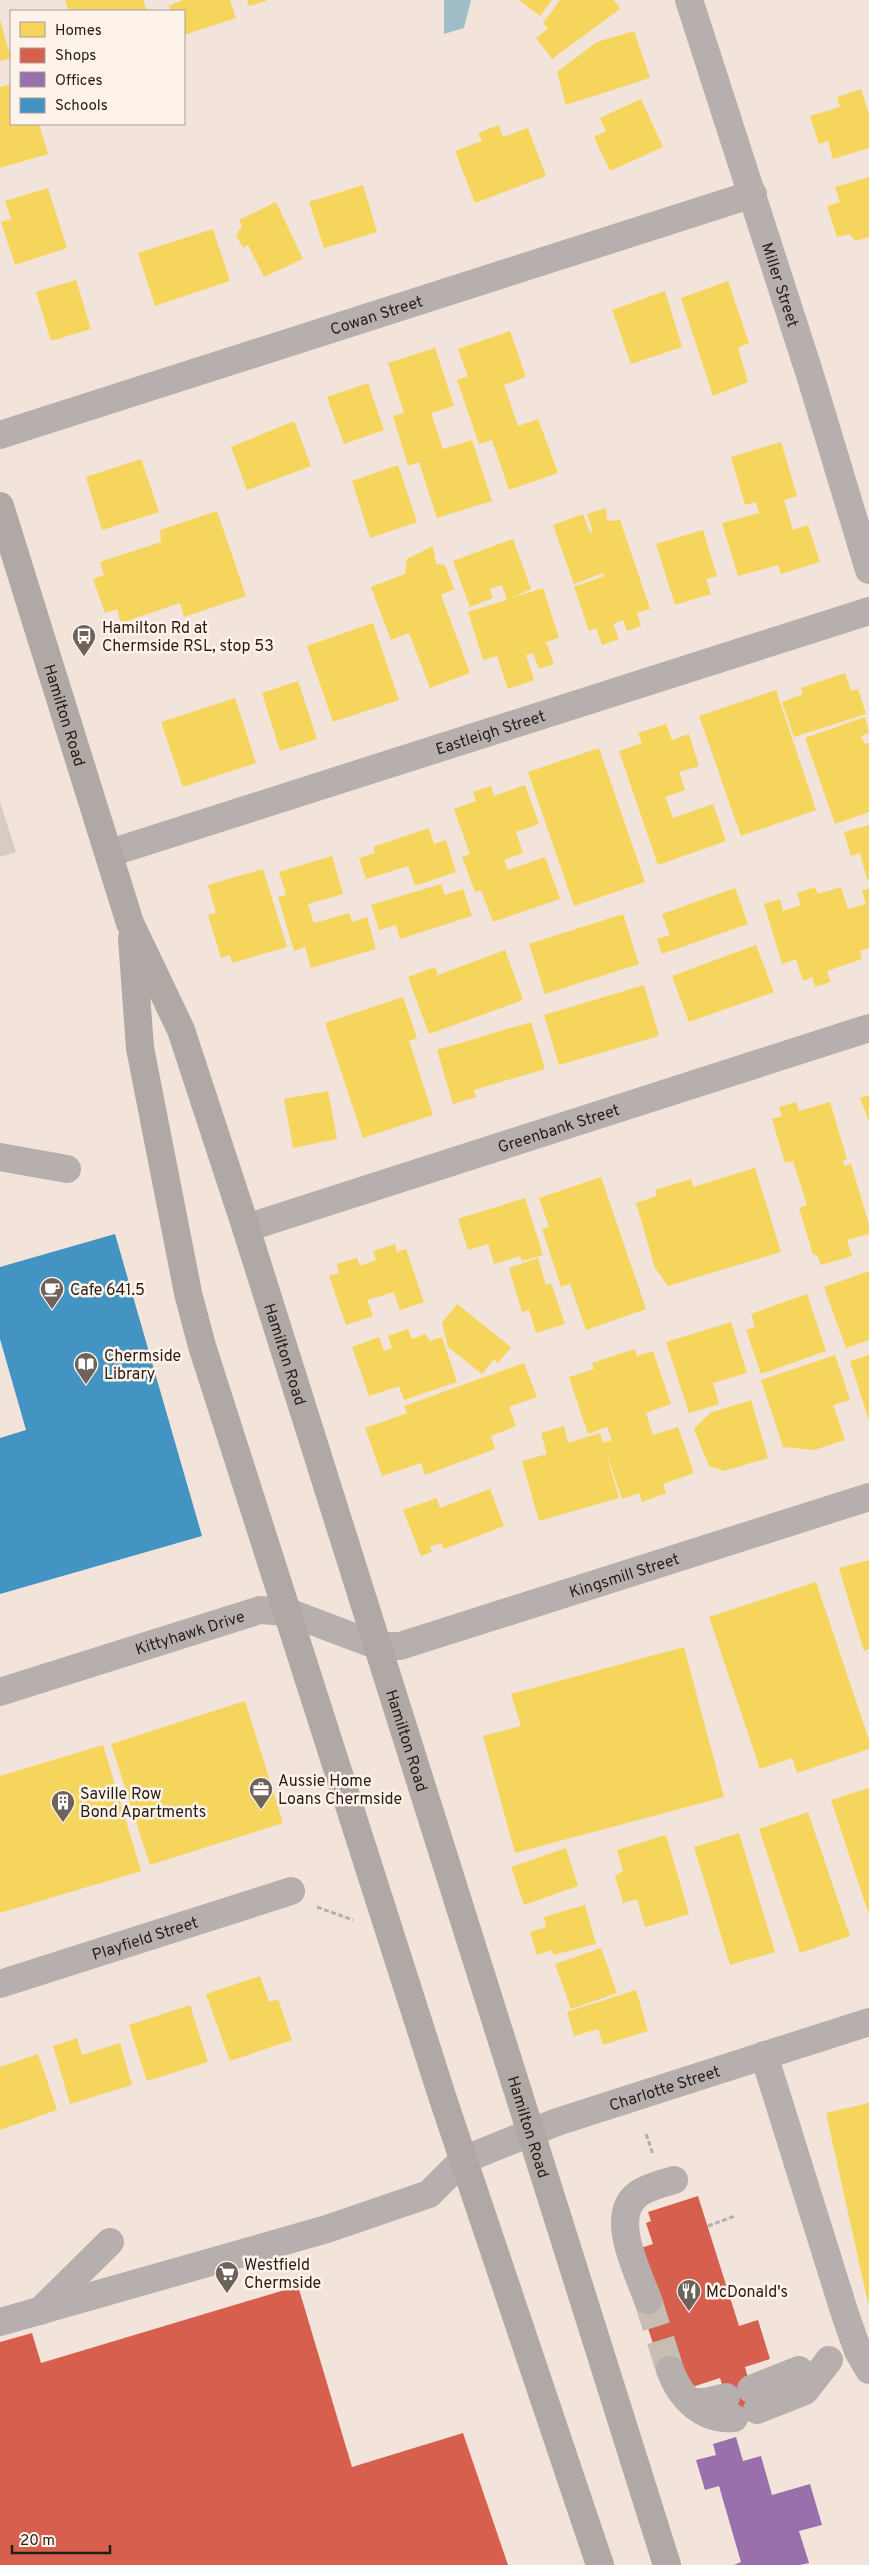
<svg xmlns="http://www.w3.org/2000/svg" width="869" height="2565" font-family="Overpass,sans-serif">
	<rect width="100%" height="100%" fill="#f2e4da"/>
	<polygon fill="#a0bec7" points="444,0 471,0 464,28 444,34"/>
	<g fill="#f6d55c">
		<polygon points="65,0 143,0 147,11 69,11"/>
		<polygon points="183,0 230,0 236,18 184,35 184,11 171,11 169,6"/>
		<polygon points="247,0 266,0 266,1 249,6"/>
		<polygon points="519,0 552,0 540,16"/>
		<polygon points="560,0 614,0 620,9 552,59 536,38 548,29 543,23"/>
		<polygon points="0,20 11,58 0,61"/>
		<polygon points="634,31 650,78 566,105 557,72 597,42"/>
		<polygon points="11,84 11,124 39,124 48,154 0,168 0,87"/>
		<polygon points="861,89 869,114 869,148 833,159 828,141 819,144 810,116 840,107 837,97"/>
		<polygon points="641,99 663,147 610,171 594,137 606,131 600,118"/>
		<polygon points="499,125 503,137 528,128 546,176 475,203 455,151 482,141 478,133"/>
		<polygon points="869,177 869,237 855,241 850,234 837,237 827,206 840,202 835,187"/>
		<polygon points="363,185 377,232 324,248 309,202"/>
		<polygon points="48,188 67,248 15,265 1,222 11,219 5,201"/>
		<polygon points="276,202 303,259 264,277 248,245 243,248 236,235 242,226 239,220"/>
		<polygon points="213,229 230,281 155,306 138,253"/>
		<polygon points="76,280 91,329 51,341 36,292"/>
		<polygon points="728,281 749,343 738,348 748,382 713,396 681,298"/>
		<polygon points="665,291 682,347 631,364 612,310"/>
		<polygon points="510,331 526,377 504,385 518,426 538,419 558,473 509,490 492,440 479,444 457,380 468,376 458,349"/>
		<polygon points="435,348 454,406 431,413 443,449 472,440 492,501 437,518 419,462 408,466 393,416 404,413 388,363"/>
		<polygon points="368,383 384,430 344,444 327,397"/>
		<polygon points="294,421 311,466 247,490 231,447"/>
		<polygon points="781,442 797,496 784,500 793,530 808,525 820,562 781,574 778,565 738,576 722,523 759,513 756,502 745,505 731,457"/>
		<polygon points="141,459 159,512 102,530 86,477"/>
		<polygon points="398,465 417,522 370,538 352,481"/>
		<polygon points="606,508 607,521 620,520 650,609 637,613 641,626 627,631 623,620 613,624 619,639 602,645 596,628 589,631 574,587 604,576 603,573 574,584 553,525 583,514 590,533 593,531 587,514"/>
		<polygon points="217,511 246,596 184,617 180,603 121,623 117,609 105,613 93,579 104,575 100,562 161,542 160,530"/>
		<polygon points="703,530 717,576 706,579 711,594 675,605 656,544"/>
		<polygon points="513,539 531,589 511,598 543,588 559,638 546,642 554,664 539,669 533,653 526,655 534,680 508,689 497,656 483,660 468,612 507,600 502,585 490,589 493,598 470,607 453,561"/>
		<polygon points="433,546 436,564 445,565 454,589 441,595 470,673 430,688 409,633 391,640 371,587 405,574 407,559"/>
		<polygon points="373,623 399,700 333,722 307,646"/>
		<polygon points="845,673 851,691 858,689 866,714 794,737 782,702 803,694 801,688"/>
		<polygon points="298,681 317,739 280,751 262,693"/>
		<polygon points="776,690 816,810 741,836 699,716"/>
		<polygon points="235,698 256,763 183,787 161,722"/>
		<polygon points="865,717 869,733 861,736 865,744 869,743 869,812 835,824 805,738"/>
		<polygon points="666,724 672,740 689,734 699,766 679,772 685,790 665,797 673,818 713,804 726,841 658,865 619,751 642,743 638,733"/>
		<polygon points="599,748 645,882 574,906 528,772"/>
		<polygon points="525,785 539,824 516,832 523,853 504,860 508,870 545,857 560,899 493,922 481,890 475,892 462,857 470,854 454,809 476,801 473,792 491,786 494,796"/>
		<polygon points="869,825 869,879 867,880 860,853 851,856 844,832"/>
		<polygon points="429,828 434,844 446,840 456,872 415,886 408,866 366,879 359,858 375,853 373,847"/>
		<polygon points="332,856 343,894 308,904 314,923 349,913 352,922 367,917 376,949 311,968 305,947 294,951 278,897 286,895 279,872"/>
		<polygon points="263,869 287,947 232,963 230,955 221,958 208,915 216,913 208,885"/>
		<polygon points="441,884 445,895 463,889 472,916 400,939 396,925 379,930 371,905"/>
		<polygon points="815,887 818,894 841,887 848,909 866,904 862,891 869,888 869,948 860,951 862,959 827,971 831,982 815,987 812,977 803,981 796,959 782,964 764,904 780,899 783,911 801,905 797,893"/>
		<polygon points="735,888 748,924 662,954 657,939 670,935 662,914"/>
		<polygon points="623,914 639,964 545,994 529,944"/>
		<polygon points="756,945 774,992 689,1022 672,976"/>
		<polygon points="505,950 523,1000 429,1034 408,977 435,967 438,975"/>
		<polygon points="644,985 659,1036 559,1065 544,1015"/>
		<polygon points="403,997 417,1038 409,1041 433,1115 363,1138 325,1023"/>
		<polygon points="531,1022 545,1069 474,1090 476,1097 453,1104 437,1050"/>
		<polygon points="328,1091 337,1139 293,1148 284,1099"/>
		<polygon points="869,1095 869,1122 860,1098"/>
		<polygon points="796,1102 799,1111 830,1102 847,1159 843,1161 844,1166 851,1164 869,1224 869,1234 847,1240 852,1256 821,1265 817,1255 813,1254 799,1208 807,1205 793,1161 785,1163 772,1119 782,1116 779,1107"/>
		<polygon points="755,1168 781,1252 668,1286 655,1268 636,1203 657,1196 655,1190 691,1179 693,1187"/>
		<polygon points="601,1177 646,1309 586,1330 570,1284 561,1287 542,1229 549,1227 539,1198"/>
		<polygon points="525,1198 543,1255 522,1261 520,1256 494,1264 488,1244 468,1250 458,1219"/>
		<polygon points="395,1244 397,1252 406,1249 424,1302 400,1310 394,1292 367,1300 373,1316 346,1325 329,1276 339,1273 337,1264 357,1258 360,1266 376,1260 373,1251"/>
		<polygon points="538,1258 546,1285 551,1283 565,1324 536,1333 529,1310 522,1312 509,1268"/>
		<polygon points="869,1271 869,1340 846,1348 824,1287"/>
		<polygon points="807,1294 826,1351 761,1374 746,1330 755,1327 751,1314"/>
		<polygon points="457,1304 511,1347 498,1363 494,1359 482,1374 448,1347 442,1323"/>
		<polygon points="731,1322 747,1373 713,1383 719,1404 689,1413 666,1342"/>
		<polygon points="408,1329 412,1339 425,1334 430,1341 442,1337 457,1382 404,1400 399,1386 369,1396 352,1347 379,1337 384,1351 392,1348 388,1336"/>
		<polygon points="635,1349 637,1356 653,1351 671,1404 646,1413 653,1435 678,1427 694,1473 663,1484 666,1493 642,1502 639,1493 622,1499 605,1449 619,1498 539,1521 522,1461 547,1454 541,1433 564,1426 568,1443 600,1433 603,1443 612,1440 607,1427 588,1434 569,1377 594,1369 592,1363"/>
		<polygon points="835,1355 850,1400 833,1405 845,1440 814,1450 783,1447 761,1380"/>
		<polygon points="869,1355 869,1421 850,1361"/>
		<polygon points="524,1363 537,1397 509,1407 516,1426 491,1436 495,1449 425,1475 421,1463 382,1476 365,1428 407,1413 404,1406"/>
		<polygon points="751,1400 768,1458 724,1471 709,1466 694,1429 710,1413"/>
		<polygon points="490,1489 504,1526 444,1549 441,1543 430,1547 432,1552 421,1556 403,1510 437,1498 440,1508"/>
		<polygon points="869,1560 869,1649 864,1651 839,1568"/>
		<polygon points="816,1582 869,1740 869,1749 797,1773 792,1758 760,1769 709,1617"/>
		<polygon points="684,1647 724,1797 515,1853 483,1736 521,1726 511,1694"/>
		<polygon points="245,1701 283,1823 150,1865 111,1744"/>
		<polygon points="103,1745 141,1871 0,1913 0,1776"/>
		<polygon points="869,1788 869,1915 831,1800"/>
		<polygon points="808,1812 850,1936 800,1953 759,1829"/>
		<polygon points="739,1833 775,1952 730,1965 694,1847"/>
		<polygon points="666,1835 689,1914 645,1927 637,1899 623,1903 615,1876 623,1871 617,1850"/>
		<polygon points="566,1848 578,1886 524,1905 511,1867"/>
		<polygon points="585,1905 596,1944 553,1955 552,1950 537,1955 530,1932 546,1927 544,1917"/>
		<polygon points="601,1948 617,1993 571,2009 555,1964"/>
		<polygon points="260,1976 269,2002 278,1999 292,2040 230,2061 206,1994"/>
		<polygon points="636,1990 648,2031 603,2045 598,2029 574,2036 567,2012"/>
		<polygon points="190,2005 208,2062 147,2081 129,2025"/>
		<polygon points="77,2038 82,2055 120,2043 132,2085 70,2104 53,2046"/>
		<polygon points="38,2054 57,2110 0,2130 0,2067"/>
		<polygon points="869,2103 869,2303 868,2303 826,2113"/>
	</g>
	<g fill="#d6604d">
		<polygon points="698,2196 739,2326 758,2320 770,2359 745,2367 757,2410 730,2410 720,2378 689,2388 662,2372 640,2303 637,2249 653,2244 646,2223 651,2221 648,2212"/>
		<polygon points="298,2286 352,2467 463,2433 508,2565 0,2565 0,2342 32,2333 41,2363"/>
	</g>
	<polygon fill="#9970ab" points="736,2437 743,2461 761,2456 772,2495 810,2484 822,2525 799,2531 809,2563 800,2565 734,2565 741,2562 719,2486 705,2490 696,2460 716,2455 713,2444"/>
	<polygon fill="#4393c3" points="115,1234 202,1536 0,1594 0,1438 26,1430 0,1339 0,1267"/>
	<polygon fill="#d8ccc1" points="0,802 16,852 0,857"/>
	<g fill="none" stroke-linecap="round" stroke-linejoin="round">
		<polyline stroke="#c9bcb3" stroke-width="28" stroke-dasharray="28 14" stroke-linecap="butt" points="648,2300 670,2370"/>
		<g stroke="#b6aeab" stroke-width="3" stroke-dasharray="5 2.5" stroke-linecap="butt">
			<polyline points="317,1907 353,1920"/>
			<polyline points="646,2134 653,2154"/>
			<polyline points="708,2226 735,2216"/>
		</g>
		<g stroke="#b6afad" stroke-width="28">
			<path id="s1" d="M689,0L811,378L869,570"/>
			<path id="s2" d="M0,435L753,194"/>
			<path id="s3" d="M110,853L869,611"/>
			<polyline points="0,1157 67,1169"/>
			<path id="s4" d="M246,1228L869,1028"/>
			<path id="s5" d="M0,1692L260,1610L288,1612L378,1646H400L869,1497"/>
			<path id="s6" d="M0,1984L291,1891"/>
			<polyline points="764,2055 845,2314 858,2351 869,2370"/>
			<path d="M648,2300C638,2272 606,2212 641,2192C651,2186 663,2183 674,2180"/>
			<polyline points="40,2311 110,2242"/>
			<path id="s7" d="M0,2322L327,2229L429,2194L463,2160L557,2122L869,2022"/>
			<path d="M670,2370C680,2398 703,2421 734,2418"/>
			<polyline points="751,2389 799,2370"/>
			<polyline points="691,2402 705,2402 726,2397"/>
			<polyline points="757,2410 805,2391 829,2360"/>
		</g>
		<g stroke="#b0a8a4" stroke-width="28">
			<path id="s8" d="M0,506L130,923L181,1030L246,1228L667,2565"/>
			<polyline points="132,939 140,1048 188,1293 202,1346 443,2099 600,2565"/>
		</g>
	</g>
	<defs>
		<g id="bus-pin" transform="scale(1.25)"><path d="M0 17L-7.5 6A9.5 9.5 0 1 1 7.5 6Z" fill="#6e635b" stroke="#fef3eb"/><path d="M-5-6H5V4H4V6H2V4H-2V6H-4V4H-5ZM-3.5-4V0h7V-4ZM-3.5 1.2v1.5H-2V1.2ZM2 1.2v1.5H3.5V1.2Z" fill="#fff"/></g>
		<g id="cafe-pin" transform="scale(1.25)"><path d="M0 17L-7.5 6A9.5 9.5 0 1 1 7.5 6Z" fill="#6e635b" stroke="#fef3eb"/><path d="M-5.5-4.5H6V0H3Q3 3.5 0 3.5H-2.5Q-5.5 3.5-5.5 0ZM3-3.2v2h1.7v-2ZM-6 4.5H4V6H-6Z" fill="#fff"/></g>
		<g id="library-pin" transform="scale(1.25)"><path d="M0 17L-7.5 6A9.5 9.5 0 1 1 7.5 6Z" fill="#6e635b" stroke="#fef3eb"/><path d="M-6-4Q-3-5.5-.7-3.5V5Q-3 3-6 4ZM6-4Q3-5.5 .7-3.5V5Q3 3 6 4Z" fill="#fff"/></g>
		<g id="office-pin" transform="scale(1.25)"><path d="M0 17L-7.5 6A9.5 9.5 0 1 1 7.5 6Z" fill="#6e635b" stroke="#fef3eb"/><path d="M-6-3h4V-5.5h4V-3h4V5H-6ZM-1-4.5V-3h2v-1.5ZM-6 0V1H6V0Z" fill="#fff"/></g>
		<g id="building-pin" transform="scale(1.25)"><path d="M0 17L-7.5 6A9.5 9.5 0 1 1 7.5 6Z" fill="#6e635b" stroke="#fef3eb"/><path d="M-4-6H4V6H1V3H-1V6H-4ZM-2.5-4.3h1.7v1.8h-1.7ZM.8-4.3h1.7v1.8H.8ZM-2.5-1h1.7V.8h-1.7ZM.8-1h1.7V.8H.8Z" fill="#fff"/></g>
		<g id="supermarket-pin" transform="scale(1.25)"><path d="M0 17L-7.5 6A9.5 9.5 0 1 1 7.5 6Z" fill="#6e635b" stroke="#fef3eb"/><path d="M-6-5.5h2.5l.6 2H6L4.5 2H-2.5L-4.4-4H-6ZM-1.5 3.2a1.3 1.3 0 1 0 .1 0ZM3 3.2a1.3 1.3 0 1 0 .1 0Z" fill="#fff"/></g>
		<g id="restaurant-pin" transform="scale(1.25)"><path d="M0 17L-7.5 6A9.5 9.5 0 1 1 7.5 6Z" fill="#6e635b" stroke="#fef3eb"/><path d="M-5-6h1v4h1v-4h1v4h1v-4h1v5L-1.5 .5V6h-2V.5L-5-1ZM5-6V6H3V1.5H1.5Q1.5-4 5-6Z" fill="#fff"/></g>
	</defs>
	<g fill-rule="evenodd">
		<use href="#bus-pin" x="84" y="636"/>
		<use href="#cafe-pin" x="52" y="1289"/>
		<use href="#library-pin" x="86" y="1364"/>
		<use href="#office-pin" x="261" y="1789"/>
		<use href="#building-pin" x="63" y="1802"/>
		<use href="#supermarket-pin" x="227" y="2273"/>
		<use href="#restaurant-pin" x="689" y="2291"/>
	</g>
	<g text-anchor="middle" stroke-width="5" stroke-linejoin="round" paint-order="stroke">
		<g font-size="16" fill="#271d17" stroke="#fef3eb">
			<text dy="6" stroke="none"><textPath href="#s1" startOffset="299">Miller Street</textPath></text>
			<text dy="6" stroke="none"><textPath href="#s2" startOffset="395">Cowan Street</textPath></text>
			<text dy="6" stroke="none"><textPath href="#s8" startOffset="219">Hamilton Road</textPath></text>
			<text dy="6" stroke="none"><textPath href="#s3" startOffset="399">Eastleigh Street</textPath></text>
			<text dy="6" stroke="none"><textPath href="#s4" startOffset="328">Greenbank Street</textPath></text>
			<text dy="6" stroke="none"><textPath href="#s8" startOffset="896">Hamilton Road</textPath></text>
			<text dy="6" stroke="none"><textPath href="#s5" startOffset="654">Kingsmill Street</textPath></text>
			<text dy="6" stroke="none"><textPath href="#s5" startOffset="199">Kittyhawk Drive</textPath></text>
			<text dy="6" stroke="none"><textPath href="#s8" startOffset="1301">Hamilton Road</textPath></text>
			<text dy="6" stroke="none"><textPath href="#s6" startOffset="152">Playfield Street</textPath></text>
			<text dy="6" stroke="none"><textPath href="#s7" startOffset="710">Charlotte Street</textPath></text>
			<text dy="6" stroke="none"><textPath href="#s8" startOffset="1706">Hamilton Road</textPath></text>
		</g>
		<g font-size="16" fill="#271d17" stroke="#fef3eb" text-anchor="start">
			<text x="102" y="633">Hamilton Rd at<tspan x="102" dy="18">Chermside RSL, stop 53</tspan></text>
			<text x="70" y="1295">Cafe 641.5</text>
			<text x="104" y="1361">Chermside<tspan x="104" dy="18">Library</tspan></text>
			<text x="278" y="1786">Aussie Home<tspan x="278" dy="18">Loans Chermside</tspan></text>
			<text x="80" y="1799">Saville Row<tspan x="80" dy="18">Bond Apartments</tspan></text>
			<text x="244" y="2270">Westfield<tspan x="244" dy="18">Chermside</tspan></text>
			<text x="706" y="2297">McDonald's</text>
		</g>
	</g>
	<rect x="10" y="10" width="175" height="115" fill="#fef3eb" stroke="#a89d96"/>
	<rect x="20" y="22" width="25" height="15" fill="#f6d55c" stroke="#a89d96"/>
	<text x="55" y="35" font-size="15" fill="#271d17">Homes</text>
	<rect x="20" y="48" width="25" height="15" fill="#d6604d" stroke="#a89d96"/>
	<text x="55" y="60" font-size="15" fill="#271d17">Shops</text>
	<rect x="20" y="72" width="25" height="15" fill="#9970ab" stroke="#a89d96"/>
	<text x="55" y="85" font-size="15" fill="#271d17">Offices</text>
	<rect x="20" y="98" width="25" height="15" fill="#4393c3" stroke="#a89d96"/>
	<text x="55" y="110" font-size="15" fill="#271d17">Schools</text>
	<path d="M12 2545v8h98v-8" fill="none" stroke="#271d17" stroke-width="2.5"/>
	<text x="20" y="2545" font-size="15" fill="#271d17" stroke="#fef3eb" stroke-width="4" paint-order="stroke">20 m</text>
</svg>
